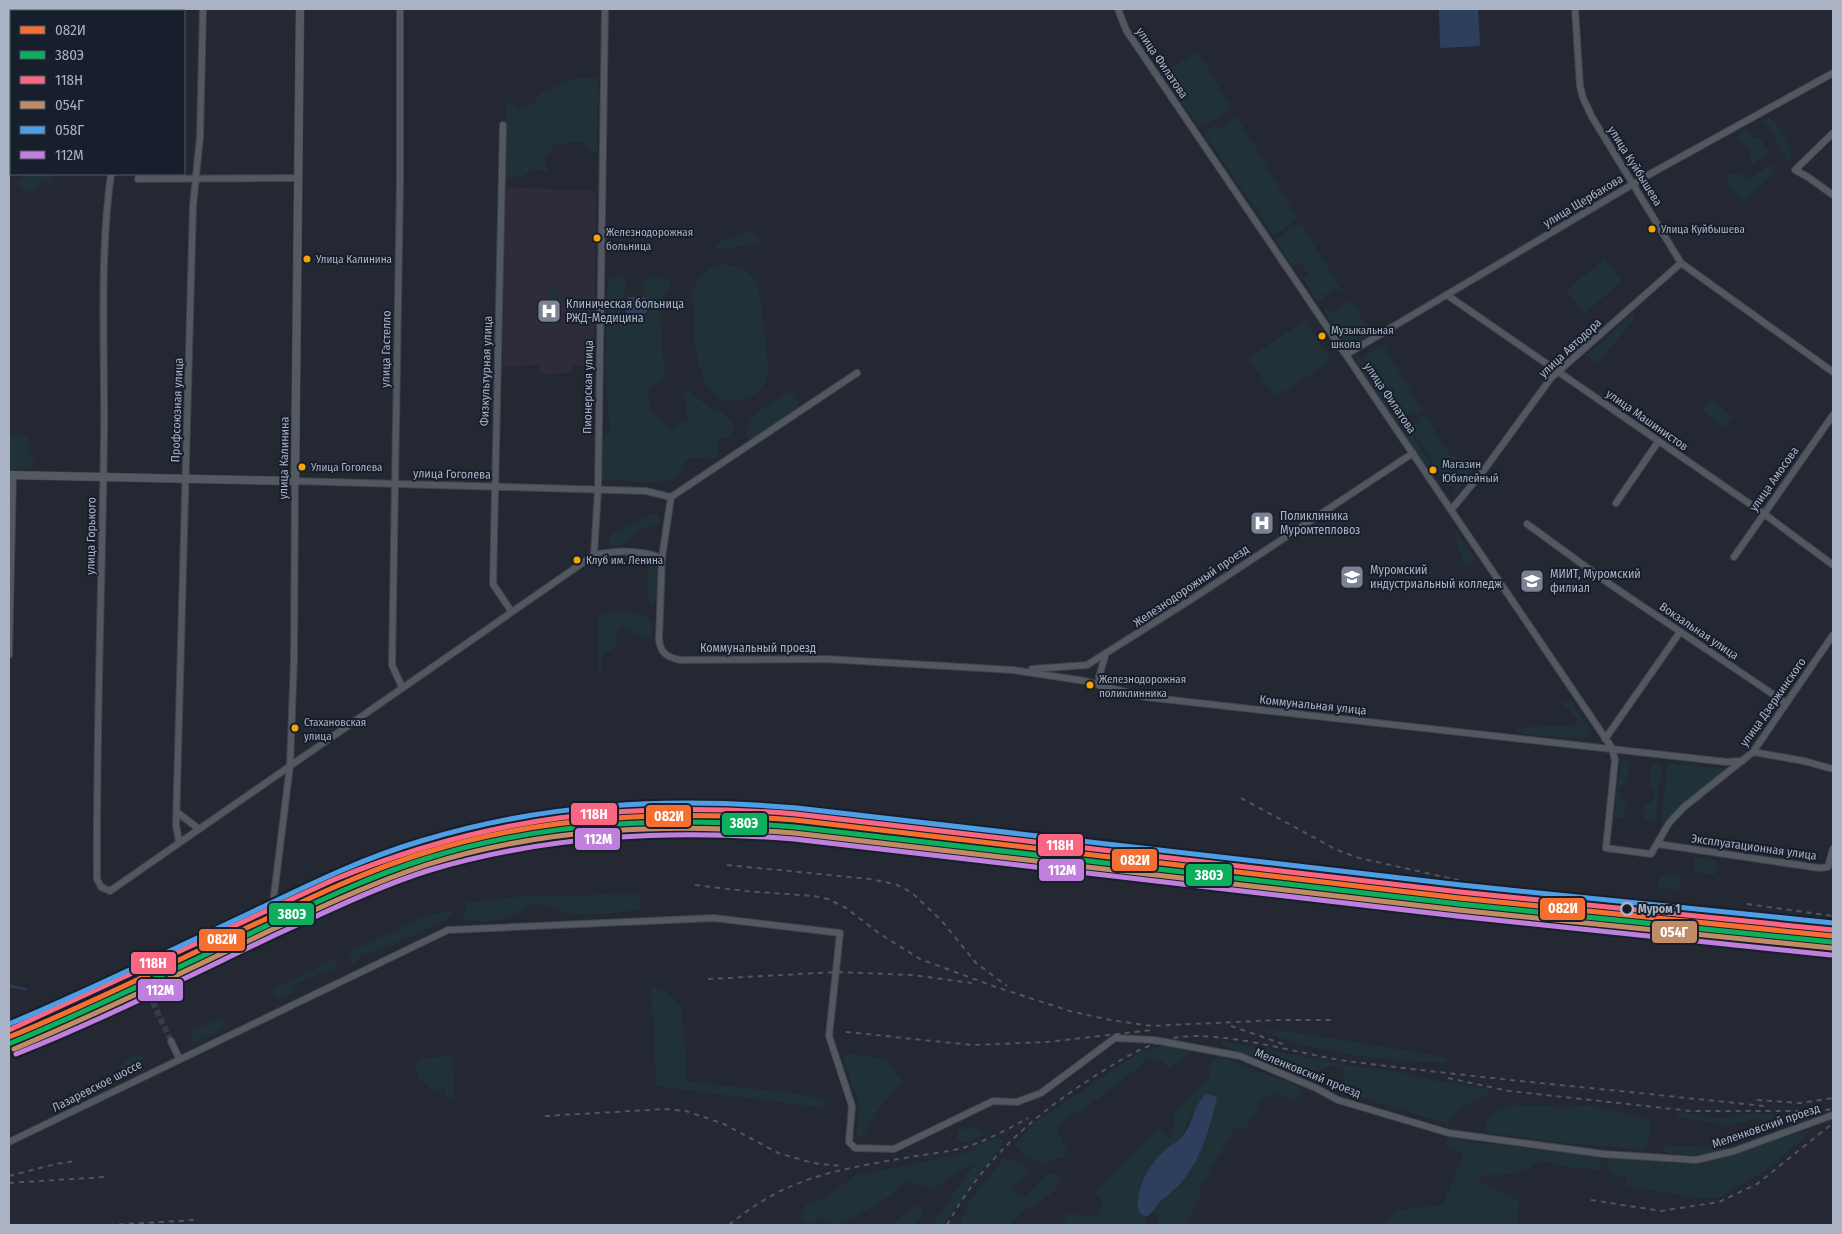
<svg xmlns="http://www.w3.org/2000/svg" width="1842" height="1234" font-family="'Fira Sans Condensed',sans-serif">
	<rect width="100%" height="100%" fill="#232832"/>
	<polygon fill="#2e2c3b" points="504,187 596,191 594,364 592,366 573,365 570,373 540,374 539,365 503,366"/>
	<g fill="#203238">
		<polygon points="1198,52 1232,108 1203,126 1199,126 1161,73"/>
		<polygon points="578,77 598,78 597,152 590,152 583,141 554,145 544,161 549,172 534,169 523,176 506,178 506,104 509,102 518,109 533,104 540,94"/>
		<polygon points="1237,117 1298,219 1273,235 1205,135 1206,130 1213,126 1217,129"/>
		<path d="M1767,117C1781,123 1786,143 1792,156L1789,160L1785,159L1772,131L1762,121Z"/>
		<polygon points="1746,129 1752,137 1760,138 1770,154 1752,164 1749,158 1751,151 1737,138"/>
		<path d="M1773,165L1775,172L1744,201L1737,197L1726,178L1730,173L1740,174L1745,180C1754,179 1761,168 1773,165Z"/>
		<path d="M28,174H52L53,183L41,180L33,192C24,191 18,189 16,180Z"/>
		<polygon points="1301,223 1342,291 1339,292 1336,288 1323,296 1325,301 1317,302 1303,277 1308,274 1300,262 1296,266 1286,257 1275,239"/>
		<path d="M746,231C753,233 759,236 760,244L717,249L716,244Z"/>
		<polygon points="1604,259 1622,281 1585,313 1566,291"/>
		<path d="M726,264C740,266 750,271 757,283C760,290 769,366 768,374C766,385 755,396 746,399C690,415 695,328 692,295C696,276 707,267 726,264Z"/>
		<path d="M618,275L626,278C627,295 611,310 628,324L647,315L649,303L641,284C652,275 658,273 670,282L671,287L663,296L659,306L665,376L647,391C648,407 657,420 670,430C677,427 681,422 688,420L684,392L688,390C695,395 701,402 708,406C720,413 733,414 734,430L727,438L717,439L718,457C709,462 700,456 691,458C683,460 682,472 677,476C662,487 621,480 602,479L603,440L610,429L605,380L607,290L609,280Z"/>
		<polygon points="555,286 558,287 559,309 559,312 550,313 547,308 547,291"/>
		<polygon points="1351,301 1372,334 1355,345 1351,339 1345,343 1324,311 1326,308 1331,314"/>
		<polygon points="1634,313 1634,319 1597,364 1586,355"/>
		<polygon points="1308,319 1308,326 1332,361 1275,397 1248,358"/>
		<polygon points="1383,345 1423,411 1417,415 1414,411 1406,416 1408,420 1405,422 1362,357"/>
		<polygon points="1356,353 1403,423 1400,424 1396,422 1355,360"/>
		<path d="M792,392L795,394L799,409L749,442C737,419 772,403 787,393Z"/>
		<polygon points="1710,399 1733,417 1724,428 1701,410"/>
		<polygon points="1425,414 1449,454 1474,469 1456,493 1407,425 1410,423 1413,427 1421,422 1419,418"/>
		<polygon points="1406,426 1431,464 1429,466 1422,461 1403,433"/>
		<polygon points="9,434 29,436 27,448 35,463 32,468 9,470"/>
		<polygon points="653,513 659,515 659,523 641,529 624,544 610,547 608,541 611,534"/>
		<polygon points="1457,533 1476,561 1465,567 1456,540"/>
		<polygon points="650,559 654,560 659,566 658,597 653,605 650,603 647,587"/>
		<polygon points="630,611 648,617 652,627 651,638 645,638 621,626 617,634 616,646 601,657 601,673 599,673 599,615 602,613"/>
		<polygon points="1570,699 1592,737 1568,738 1517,733 1518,727 1571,726 1578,721 1569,709 1560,703"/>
		<path d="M1621,760L1631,762L1628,767V781L1620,786C1618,794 1620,799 1626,804L1624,818L1614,817Z"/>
		<polygon points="1671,763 1724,769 1724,771 1688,798 1661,825 1667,767"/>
		<polygon points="1652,764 1662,765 1655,821 1642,820 1645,816 1644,805 1649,804 1655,796 1653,787 1649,785"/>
		<polygon points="1695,857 1717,860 1715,875 1693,872"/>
		<polygon points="1659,875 1681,877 1679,890 1657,888"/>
		<path d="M613,893H639L640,909C618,913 591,916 570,913C552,910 549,903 528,904C511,921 485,925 462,918L468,902L532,895L570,897Z"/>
		<polygon points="451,910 453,914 444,921 376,952 360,956 354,964 347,957 353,950 420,918"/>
		<polygon points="331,960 336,961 337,968 325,971 292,986 292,994 281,999 274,995 275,988"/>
		<polygon points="651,985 665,991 682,1007 687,1082 796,1093 825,1100 824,1108 656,1086"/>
		<polygon points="215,1020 225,1020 227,1027 194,1044 191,1037 192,1030"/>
		<path d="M1267,1030L1286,1031L1446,1057L1448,1063C1386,1061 1324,1054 1266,1033Z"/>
		<polygon points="1222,1041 1352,1066 1395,1071 1435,1081 1488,1089 1491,1093 1458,1110 1448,1124 1343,1092 1345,1072 1334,1066 1317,1070 1319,1078 1316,1083 1220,1044"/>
		<polygon points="1163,1046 1190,1050 1191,1054 1169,1068 1160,1060 1144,1059 1141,1066 1083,1110 1073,1113 1056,1127 1066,1149 1063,1158 1054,1158 1045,1165 1021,1153 1015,1144 1035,1123 1105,1075 1137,1054"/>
		<polygon points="848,1053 886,1059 902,1081 876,1112 864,1135 856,1137 860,1105 843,1060"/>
		<path d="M133,1054L144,1057C128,1082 102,1091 76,1103L68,1101L75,1091L110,1078Z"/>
		<polygon points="452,1056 455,1100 446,1098 445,1089 431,1089 417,1077 416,1062 421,1058"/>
		<path d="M1218,1056L1303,1088L1295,1102L1275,1092L1271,1098L1265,1095L1244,1130L1236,1126L1198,1191L1202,1193L1186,1225H1160L1154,1212C1161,1200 1172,1193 1181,1183C1195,1166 1204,1142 1212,1122L1191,1115L1182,1138L1171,1145L1141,1215L1146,1217L1145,1225H1069L1063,1219L1068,1213L1087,1217L1098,1215L1102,1201L1094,1192L1158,1129L1171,1138L1174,1120L1172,1115L1210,1077L1208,1066Z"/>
		<polygon points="1510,1105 1567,1107 1588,1105 1651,1120 1651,1132 1644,1150 1553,1142 1487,1132 1485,1124 1495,1111"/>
		<path d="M1678,1112L1721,1119L1749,1114L1789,1115L1787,1118L1763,1124V1118C1749,1118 1739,1125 1724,1124C1708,1123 1692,1119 1676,1116Z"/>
		<polygon points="976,1127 986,1133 978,1138 961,1143 957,1138 959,1130"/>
		<polygon points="1809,1130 1811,1132 1765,1171 1718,1198 1703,1199 1626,1186 1627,1178 1609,1174 1607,1158 1698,1165"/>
		<path d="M999,1137L1004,1141L942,1225H932L975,1163L931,1189L908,1181C893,1193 879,1204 862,1213C854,1218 845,1219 837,1225L822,1218L809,1225L799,1218L806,1205L827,1196L854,1176L969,1152L979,1145Z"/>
		<path d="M1450,1137L1471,1142L1601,1157L1600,1169L1594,1170L1584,1166L1575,1169L1540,1160C1522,1177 1505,1175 1481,1175L1478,1183C1493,1185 1504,1195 1519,1200L1518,1225H1383L1398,1210L1442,1205L1464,1154L1444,1144Z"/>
		<polygon points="1664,1145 1732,1148 1695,1156 1664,1152"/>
		<path d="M1003,1159L1021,1162L1031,1172L1012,1185L1014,1195L1025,1196L1048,1173L1061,1176C1058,1197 1035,1202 1021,1213C1017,1216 1014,1221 1011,1225H959L969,1202Z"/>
		<polygon points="919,1205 924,1207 922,1218 914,1225 896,1225 893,1222"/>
	</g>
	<g fill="#2e3e5d">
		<polygon points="1439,9 1478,9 1480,46 1440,48"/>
		<polygon points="628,297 644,297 647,299 647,312 636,319 627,316 625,305"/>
		<path d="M1206,1094L1217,1097C1211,1126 1201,1159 1181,1183C1176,1189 1168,1195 1161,1201C1155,1207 1154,1213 1146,1217C1139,1214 1137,1209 1138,1202C1140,1179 1152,1161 1170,1146C1173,1143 1179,1141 1182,1137C1193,1124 1193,1106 1206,1094Z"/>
	</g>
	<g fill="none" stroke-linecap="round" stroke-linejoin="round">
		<polyline stroke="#2e3e5d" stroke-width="2" points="9,986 26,989"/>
		<polyline stroke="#373d48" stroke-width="6" stroke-dasharray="6 3" stroke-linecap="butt" points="149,994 171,1041"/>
		<g stroke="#3f434b" stroke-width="8">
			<g id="minor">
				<polyline points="400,9 400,183 392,665 402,687"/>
				<polyline points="1118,9 1126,30 1612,748 1615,760 1606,848 1651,854 1669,823 1684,807 1753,752 1833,635"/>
				<polyline points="1575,9 1580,86 1583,98 1592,117 1681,263 1833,372"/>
				<polyline points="107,11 108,9"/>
				<polyline points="503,125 493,584 511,611"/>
				<polyline points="1833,133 1795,170 1808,177 1833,195"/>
				<path d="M111,174C99,261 105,350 104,438C102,585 96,732 97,879L101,887L110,891L594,555C617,550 640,550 662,558"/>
				<polyline points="138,179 298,178"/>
				<polyline points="1447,295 1763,513 1833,565"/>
				<polyline points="1347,354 1650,174 1833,73"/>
				<path d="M671,497L662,558L659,639C660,653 667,657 680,660L826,659L1013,670L1085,681L1145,697L1727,762L1742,761"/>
				<polyline points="1616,503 1658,442"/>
				<polyline points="1451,510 1484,470 1551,378 1681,263"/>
				<polyline points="1527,524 1611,585 1786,703"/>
				<polyline points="594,555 598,489 605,9"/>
				<polyline points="1734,557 1833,415"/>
				<polyline points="9,655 13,475"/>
				<polyline points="1032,669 1087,665 1195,597 1413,453"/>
				<polyline points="1101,687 1099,677 1106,653"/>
				<polyline points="1605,739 1680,632"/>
				<polyline points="1753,752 1804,761 1833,769"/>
				<polyline points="178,813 199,829"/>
				<polyline points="179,842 176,825 193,206 200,137 203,9"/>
				<polyline points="1658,844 1819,868 1828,867 1833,849"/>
				<polyline points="149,994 149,989 159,980 262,931 267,926 272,912 290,765 294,659 295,481 646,491 671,497 857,373"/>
				<polyline points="171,1041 179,1058"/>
				<polyline points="9,1142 448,930 714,918 840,933 829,1036 852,1106 849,1142 855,1148 894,1149 993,1101 1017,1102 1041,1093 1115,1038 1154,1040 1240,1056 1316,1088 1338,1100 1449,1133 1604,1154 1696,1160 1734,1151 1833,1115"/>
			</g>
		</g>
		<g stroke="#40454e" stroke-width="9">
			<polyline id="major" points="9,475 295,481 300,9"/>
		</g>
		<use href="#minor" stroke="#525760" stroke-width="6"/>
		<use href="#major" stroke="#555962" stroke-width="8"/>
		<g stroke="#51565e" stroke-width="2" stroke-dasharray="5 5" stroke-linecap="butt">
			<polyline points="1241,798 1337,850 1359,858 1489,887"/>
			<polyline points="727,865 870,879 895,884 911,892 941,920 976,963 1007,986"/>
			<polyline points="695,885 745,891 814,896 828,899 846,908 880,934 920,959 993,986 1070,1011 1110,1020 1152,1026 1275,1020 1335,1020"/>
			<polyline points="1484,886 1521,891"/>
			<polyline points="1747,904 1833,916"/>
			<polyline points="708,979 837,972 912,975 972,983"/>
			<polyline points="1231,1026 1283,1044"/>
			<polyline points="846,1032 972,1045 1047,1042 1152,1030"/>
			<polyline points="1448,1078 1509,1091 1691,1111 1818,1111 1833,1109"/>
			<polyline points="1757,1100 1801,1103 1833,1098"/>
			<polyline points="545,1116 665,1109 686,1111 724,1124 778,1153 813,1163 840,1166"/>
			<polyline points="9,1176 56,1164 76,1161"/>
			<polyline points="9,1183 104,1177"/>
			<polyline points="1591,1200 1661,1211 1719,1202 1757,1184 1833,1123"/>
			<polyline points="81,1225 102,1225"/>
			<polyline points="109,1225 195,1220"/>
			<path d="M729,1225C788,1176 837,1170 910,1157C928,1154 949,1152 966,1147C988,1140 1008,1129 1028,1118"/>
			<path d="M947,1225C983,1159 1035,1114 1098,1074C1122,1059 1146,1044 1174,1038C1223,1029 1296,1054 1347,1061C1486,1079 1625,1091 1764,1106"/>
		</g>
		<g stroke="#171e2c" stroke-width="9">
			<path id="rail-1" d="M9,1037C96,1002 181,958 266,919C318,894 369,870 424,853C545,815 670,810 795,820L1459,898L1833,936"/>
		</g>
		<g stroke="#171e2c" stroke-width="9">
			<path id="rail-2" d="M11,1043C98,1007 183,965 268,925C319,901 371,876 425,859C545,821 670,816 795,827L1459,904L1832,942"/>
		</g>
		<g stroke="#171e2c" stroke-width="9">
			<path id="rail-3" d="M9,1030L333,880C489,816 629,800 796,814L1460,892L1833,930"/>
		</g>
		<g stroke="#171e2c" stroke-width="9">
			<path id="rail-4" d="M14,1049C100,1013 185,971 269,931C321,907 372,883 426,865C545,827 670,823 794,833L1458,910L1832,948"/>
		</g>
		<g stroke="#171e2c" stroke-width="9">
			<path id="rail-5" d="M9,1024C96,988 181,945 267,905C317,881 367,857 421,841C544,803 669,797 797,808L1461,885L1833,923"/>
		</g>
		<g stroke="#171e2c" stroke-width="9">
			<path id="rail-6" d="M16,1054C104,1019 189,976 275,935C326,912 376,887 430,870C549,835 670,829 794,839L1457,916L1831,955"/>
		</g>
		<use href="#rail-1" stroke="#f46f30" stroke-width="5"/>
		<use href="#rail-2" stroke="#0daf5c" stroke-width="5"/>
		<use href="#rail-3" stroke="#fa6682" stroke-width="5"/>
		<use href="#rail-4" stroke="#c18c65" stroke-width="5"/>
		<use href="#rail-5" stroke="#4d9ee5" stroke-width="5"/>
		<use href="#rail-6" stroke="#c07fdc" stroke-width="5"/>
	</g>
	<defs>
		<g id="hospital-square" transform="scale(1.25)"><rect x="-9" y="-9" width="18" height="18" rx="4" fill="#7b8292" stroke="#171e2c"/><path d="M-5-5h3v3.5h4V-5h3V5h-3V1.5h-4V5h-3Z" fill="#fff"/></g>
		<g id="university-square" transform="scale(1.25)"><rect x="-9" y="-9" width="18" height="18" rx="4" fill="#7b8292" stroke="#171e2c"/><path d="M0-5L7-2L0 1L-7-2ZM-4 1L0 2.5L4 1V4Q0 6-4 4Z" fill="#fff"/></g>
	</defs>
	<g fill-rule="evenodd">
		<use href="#hospital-square" x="549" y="311"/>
		<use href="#hospital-square" x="1262" y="523"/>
		<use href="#university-square" x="1352" y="577"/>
		<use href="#university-square" x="1532" y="581"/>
	</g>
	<g fill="#f7a600" stroke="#171e2c" stroke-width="2">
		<circle cx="1652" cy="229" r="4.5"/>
		<circle cx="597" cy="238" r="4.5"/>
		<circle cx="307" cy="259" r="4.5"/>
		<circle cx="1322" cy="336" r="4.5"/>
		<circle cx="302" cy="467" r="4.5"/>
		<circle cx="1433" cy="470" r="4.5"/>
		<circle cx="577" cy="560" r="4.5"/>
		<circle cx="1090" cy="685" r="4.5"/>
		<circle cx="295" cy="728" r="4.5"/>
	</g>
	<circle fill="#171e2c" stroke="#aab3c5" stroke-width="2.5" cx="1627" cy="909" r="6"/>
	<g text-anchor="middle" stroke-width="4" stroke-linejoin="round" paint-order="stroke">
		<g font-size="11" fill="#aab3c5" stroke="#171e2c" text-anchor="start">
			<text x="1661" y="233">Улица Куйбышева</text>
			<text x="606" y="236">Железнодорожная<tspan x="606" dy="14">больница</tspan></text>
			<text x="316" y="263">Улица Калинина</text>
			<text x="1331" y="334">Музыкальная<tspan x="1331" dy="14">школа</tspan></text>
			<text x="1442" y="468">Магазин<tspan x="1442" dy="14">Юбилейный</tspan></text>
			<text x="311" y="471">Улица Гоголева</text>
			<text x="586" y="564">Клуб им. Ленина</text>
			<text x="1099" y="683">Железнодорожная<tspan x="1099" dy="14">поликлинника</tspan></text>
			<text x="304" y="726">Стахановская<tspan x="304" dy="14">улица</tspan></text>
		</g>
		<g font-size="12" fill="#aab3c5" stroke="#171e2c">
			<text transform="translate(1162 63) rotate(56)" y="4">улица Филатова</text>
			<text transform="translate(1635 166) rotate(58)" y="4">улица Куйбышева</text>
			<text transform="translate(1583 201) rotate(-31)" y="4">улица Щербакова</text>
			<text transform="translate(1570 348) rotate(-43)" y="4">улица Автодора</text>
			<text transform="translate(386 349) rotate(-89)" y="4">улица Гастелло</text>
			<text transform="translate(486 371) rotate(-88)" y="4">Физкультурная улица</text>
			<text transform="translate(588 387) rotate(-89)" y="4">Пионерская улица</text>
			<text transform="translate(1390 398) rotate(56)" y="4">улица Филатова</text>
			<text transform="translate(177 410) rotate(-88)" y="4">Профсоюзная улица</text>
			<text transform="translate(1647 420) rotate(35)" y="4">улица Машинистов</text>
			<text transform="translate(284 458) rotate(-89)" y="4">улица Калинина</text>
			<text transform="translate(452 474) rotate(1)" y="4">улица Гоголева</text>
			<text transform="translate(1774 479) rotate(-55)" y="4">улица Амосова</text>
			<text transform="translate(91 536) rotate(-89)" y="4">улица Горького</text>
			<text transform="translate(1191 586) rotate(-34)" y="4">Железнодорожный проезд</text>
			<text transform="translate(1699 631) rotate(34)" y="4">Вокзальная улица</text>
			<text x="758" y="652">Коммунальный проезд</text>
			<text transform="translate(1773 702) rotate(-55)" y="4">улица Дзержинского</text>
			<text transform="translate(1313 705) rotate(6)" y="4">Коммунальная улица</text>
			<text transform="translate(1754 847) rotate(8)" y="4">Эксплуатационная улица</text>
			<text transform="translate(1308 1073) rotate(22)" y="4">Меленковский проезд</text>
			<text transform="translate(97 1086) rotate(-27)" y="4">Лазаревское шоссе</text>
			<text transform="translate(1766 1126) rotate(-19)" y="4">Меленковский проезд</text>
		</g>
		<g font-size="12" fill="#aab3c5" stroke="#171e2c" text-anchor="start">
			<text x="566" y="308">Клиническая больница<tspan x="566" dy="14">РЖД-Медицина</tspan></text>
			<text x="1280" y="520">Поликлиника<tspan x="1280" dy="14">Муромтепловоз</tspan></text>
			<text x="1370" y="574">Муромский<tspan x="1370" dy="14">индустриальный колледж</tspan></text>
			<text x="1550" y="578">МИИТ, Муромский<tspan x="1550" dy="14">филиал</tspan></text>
		</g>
		<g font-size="12" font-weight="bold" fill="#aab3c5" stroke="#171e2c" text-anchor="start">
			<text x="1638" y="913">Муром 1</text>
		</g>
	</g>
	<g stroke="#171e2c" stroke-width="2">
		<rect x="570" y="802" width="48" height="24" rx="5" fill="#fa6682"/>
		<rect x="645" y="804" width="47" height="24" rx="5" fill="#f46f30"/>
		<rect x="721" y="812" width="47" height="24" rx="5" fill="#0daf5c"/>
		<rect x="574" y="827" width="47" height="24" rx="5" fill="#c07fdc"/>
		<rect x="1037" y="833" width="47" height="24" rx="5" fill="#fa6682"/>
		<rect x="1111" y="848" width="47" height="24" rx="5" fill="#f46f30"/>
		<rect x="1038" y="858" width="47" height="24" rx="5" fill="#c07fdc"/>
		<rect x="1185" y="863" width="48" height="24" rx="5" fill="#0daf5c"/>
		<rect x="1539" y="897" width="47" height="24" rx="5" fill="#f46f30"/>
		<rect x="268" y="902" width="47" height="24" rx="5" fill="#0daf5c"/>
		<rect x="1651" y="920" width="47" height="24" rx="5" fill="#c18c65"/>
		<rect x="198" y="928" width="48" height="24" rx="5" fill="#f46f30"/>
		<rect x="130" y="951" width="47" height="24" rx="5" fill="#fa6682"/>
		<rect x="137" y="978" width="47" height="24" rx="5" fill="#c07fdc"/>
	</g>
	<g font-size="14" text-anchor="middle" font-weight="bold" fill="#fff">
		<text x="594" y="819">118Н</text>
		<text x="669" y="821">082И</text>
		<text x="744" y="828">380Э</text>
		<text x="598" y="844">112М</text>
		<text x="1060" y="850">118Н</text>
		<text x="1135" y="865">082И</text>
		<text x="1062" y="875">112М</text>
		<text x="1209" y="880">380Э</text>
		<text x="1563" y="913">082И</text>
		<text x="292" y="919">380Э</text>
		<text x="1674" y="937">054Г</text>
		<text x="222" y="944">082И</text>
		<text x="153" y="968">118Н</text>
		<text x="160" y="995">112М</text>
	</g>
	<rect width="1842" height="1234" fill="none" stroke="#aab3c5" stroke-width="20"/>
	<rect x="10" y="10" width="175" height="165" fill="#171e2c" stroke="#525a69"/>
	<rect x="20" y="26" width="25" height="8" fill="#f46f30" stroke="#525a69"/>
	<text x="55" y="35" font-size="15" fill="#aab3c5">082И</text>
	<rect x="20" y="51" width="25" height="8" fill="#0daf5c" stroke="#525a69"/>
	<text x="55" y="60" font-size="15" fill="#aab3c5">380Э</text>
	<rect x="20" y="76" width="25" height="8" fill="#fa6682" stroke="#525a69"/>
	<text x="55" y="85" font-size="15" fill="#aab3c5">118Н</text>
	<rect x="20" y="101" width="25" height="8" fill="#c18c65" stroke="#525a69"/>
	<text x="55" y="110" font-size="15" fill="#aab3c5">054Г</text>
	<rect x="20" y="126" width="25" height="8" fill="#4d9ee5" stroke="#525a69"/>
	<text x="55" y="135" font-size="15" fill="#aab3c5">058Г</text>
	<rect x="20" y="151" width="25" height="8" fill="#c07fdc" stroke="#525a69"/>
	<text x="55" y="160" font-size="15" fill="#aab3c5">112М</text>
</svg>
